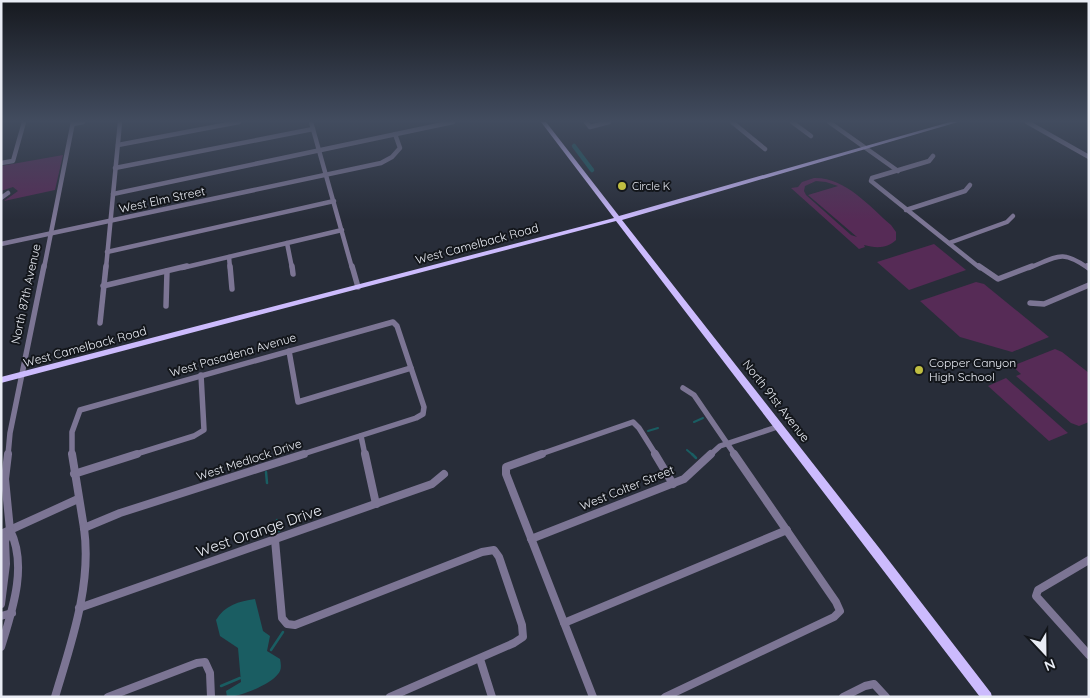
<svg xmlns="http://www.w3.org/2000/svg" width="1090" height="698" font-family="Quicksand,sans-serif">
	<rect width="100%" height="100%" fill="#282d39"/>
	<g fill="#562b56" fill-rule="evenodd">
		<polygon points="63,155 55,190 4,201 18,191 13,187 1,191 1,166"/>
		<path d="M814,178C845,177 869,206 891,225L896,232V240C887,249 875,248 864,245L865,247L859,249L791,188L798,187L802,182ZM816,181L826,182L838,186L808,195L857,237L851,235L806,195L804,191L805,186Z"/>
		<polygon points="934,244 966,270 909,290 877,262"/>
		<polygon points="976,282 984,284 1049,337 1012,352 960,337 920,301"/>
		<polygon points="1055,349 1062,352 1089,373 1089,422 1079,426 1071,423 1016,376 1021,374 1012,366"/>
		<polygon points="1006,378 1068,433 1049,441 988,386"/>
	</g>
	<path fill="#1a5d62" d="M255,599L263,631L270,636L267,651L280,659C281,664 282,670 278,674C270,685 239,697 227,697L226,691L241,682L238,648L220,636L216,620C224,606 239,601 255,599Z"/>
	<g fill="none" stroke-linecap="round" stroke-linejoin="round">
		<g stroke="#1a5d62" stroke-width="2">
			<polyline points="694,422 703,418"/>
			<polyline points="648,431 658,428"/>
			<polyline points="687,450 693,455"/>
		</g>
		<g stroke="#1a5d62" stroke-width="2.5">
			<polyline points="692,454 696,458"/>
			<polyline points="266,472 267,483"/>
			<polyline points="277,520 279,531"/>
			<polyline points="271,650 283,632"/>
			<polyline points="221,686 240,678"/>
		</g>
		<polyline stroke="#1a5d62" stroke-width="4.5" points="574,146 592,170"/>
		<g stroke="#7c7594" stroke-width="4.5">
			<polyline points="311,122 352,268"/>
			<polyline points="586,122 590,127 609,122"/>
			<polyline points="732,122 765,149"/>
			<polyline points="792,122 811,136"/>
			<polyline points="829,122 898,171"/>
			<polyline points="1027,122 1089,157"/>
			<polyline points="73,124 83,122"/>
			<polyline points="118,145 239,122"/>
			<polyline points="933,156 929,161 872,178 871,181 980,268"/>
			<polyline points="1,163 13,161 24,122"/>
			<polyline points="115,168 313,129"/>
			<polyline points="113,194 453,122"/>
			<polyline points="1,198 8,193"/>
			<polyline points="906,210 965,191 970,185"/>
			<polyline points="287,243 292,268"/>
			<polyline points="949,243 1007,222 1013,216"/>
			<polyline points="1,244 381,163 392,157 400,148 395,134"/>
			<polyline points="107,252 334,201"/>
			<polyline points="229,257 230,268"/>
			<polyline points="44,268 73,122"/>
			<polyline points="106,268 120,122"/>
			<polyline points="182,268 342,230"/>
			<path d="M1029,268C1057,257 1061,249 1088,268"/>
		</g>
		<g stroke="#7c7594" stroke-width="5.5">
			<polyline points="230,266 232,289"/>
			<polyline points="292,266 293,274"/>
			<polyline points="352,266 358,287"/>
			<polyline points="979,266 998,279 1032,266"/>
			<polyline points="1087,266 1089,268"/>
			<polyline points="103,286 187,266"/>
			<polyline points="1030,303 1044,304 1089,285"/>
			<polyline points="166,306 167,271"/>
			<polyline points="100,323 106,266"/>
			<polyline points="289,351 298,402 411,368"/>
			<polyline points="683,388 694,395 735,455"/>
			<polyline points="361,436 365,455"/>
			<polyline points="8,455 10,433 44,266"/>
			<polyline points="72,455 72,432 80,410 393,322 397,326 424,407 423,414 416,418 300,455"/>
			<polyline points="133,455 194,436 204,430 201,375"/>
			<polyline points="538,455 633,422 639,428 656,455"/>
			<polyline points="710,455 720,446 780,426"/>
		</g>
		<g stroke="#7c7594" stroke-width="8">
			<polyline points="72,454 84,528"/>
			<polyline points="365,454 376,504"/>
			<polyline points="542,454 506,467 506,474 593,697"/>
			<polyline points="655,454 673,484"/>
			<polyline points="74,474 137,454"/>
			<polyline points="84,528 120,513 304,454"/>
			<polyline points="1,534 78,499"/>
			<polyline points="531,539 684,479 711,454"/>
			<polyline points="275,540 282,618 287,624 295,625 482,552 494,550 499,557 522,625 523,637 514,643 390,697"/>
			<polyline points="1089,560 1038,590 1036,596 1089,655"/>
			<polyline points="1,604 6,564 5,541 10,530 5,479 8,454"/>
			<polyline points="79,608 432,484 444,474"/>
			<polyline points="1,616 12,613"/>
			<polyline points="564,623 787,530"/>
			<path d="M1,647C12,611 28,566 10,530"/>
			<polyline points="480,659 492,697"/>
			<path d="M55,697C71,643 92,585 84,528"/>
			<polyline points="108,697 197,663 205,662 210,673 211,697"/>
			<polyline points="665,697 834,617 840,611 836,602 734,454"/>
			<polyline points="843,697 865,686 874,684 886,697"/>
		</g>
		<polygon fill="#ccbbfd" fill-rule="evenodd" points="541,122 546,122 619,216 950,122 958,122 622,220 880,549 991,693 992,697 980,697 616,221 1,383 1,377 614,218"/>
	</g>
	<linearGradient id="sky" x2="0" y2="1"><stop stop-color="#16191f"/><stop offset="0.55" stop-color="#424c5f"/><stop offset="1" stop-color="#424c5f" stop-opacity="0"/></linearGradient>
	<rect width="1090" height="220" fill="url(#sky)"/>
	<g fill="#c0be41" stroke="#13161b" stroke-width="2">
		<circle cx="622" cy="186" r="5"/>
		<circle cx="919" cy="370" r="5"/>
	</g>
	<g text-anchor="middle" stroke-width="4" stroke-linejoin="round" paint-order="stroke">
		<g font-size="11" fill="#e9ecf4" stroke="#13161b" text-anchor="start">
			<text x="632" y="190">Circle K</text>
		</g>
		<g font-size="12" fill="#e9ecf4" stroke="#13161b">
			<text transform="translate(162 200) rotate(-12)" y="4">West Elm Street</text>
			<text transform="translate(477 244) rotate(-15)" y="4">West Camelback Road</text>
			<text transform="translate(26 294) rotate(-78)" y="4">North 87th Avenue</text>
			<text transform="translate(85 347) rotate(-15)" y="4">West Camelback Road</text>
			<text transform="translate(233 355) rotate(-16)" y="4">West Pasadena Avenue</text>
			<text transform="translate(776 401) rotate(52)" y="4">North 91st Avenue</text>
			<text transform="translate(249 460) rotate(-18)" y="4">West Medlock Drive</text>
			<text transform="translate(627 488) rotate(-22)" y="4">West Colter Street</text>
		</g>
		<g font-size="12" fill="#e9ecf4" stroke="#13161b" text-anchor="start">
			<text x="929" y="367">Copper Canyon<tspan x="929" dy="14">High School</tspan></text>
		</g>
		<g font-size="15" fill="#e9ecf4" stroke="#13161b">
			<text transform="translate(259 531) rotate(-19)" y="5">West Orange Drive</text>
		</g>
	</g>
	<rect width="1090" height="698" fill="none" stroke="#e9ecf4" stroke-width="5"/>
	<g transform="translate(1045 653) rotate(158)" stroke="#13161b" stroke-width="4" paint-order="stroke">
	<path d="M0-4L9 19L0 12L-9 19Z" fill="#e9ecf4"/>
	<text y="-8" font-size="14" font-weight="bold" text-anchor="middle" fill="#e9ecf4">N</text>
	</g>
</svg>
